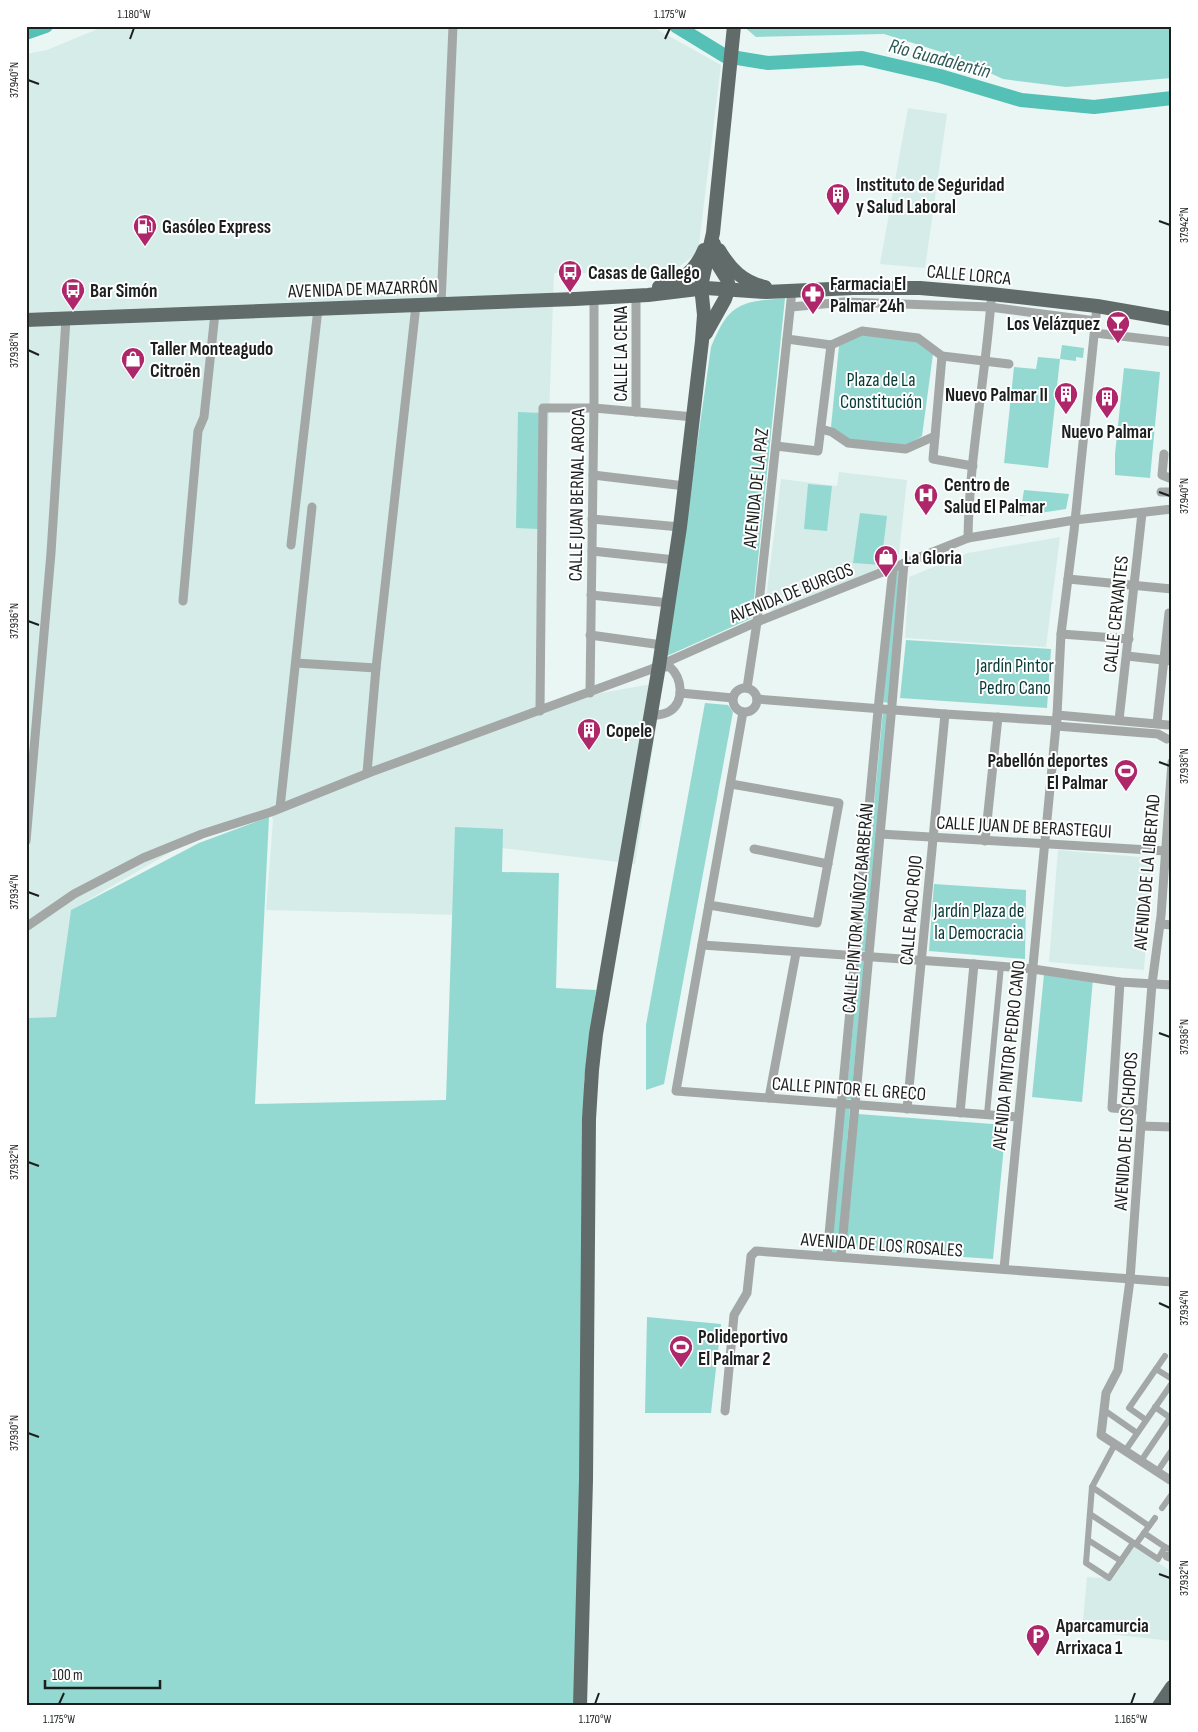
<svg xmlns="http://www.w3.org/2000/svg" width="1198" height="1732" font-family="'Sofia Sans Condensed',sans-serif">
	<rect width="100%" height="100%" fill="#e9f6f4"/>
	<g fill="#d6ece9">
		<polygon points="105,26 651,26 721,65 698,252 671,273 554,273 539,704 663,682 635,864 469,844 463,915 266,910 273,821 271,812 202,834 71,910 56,1017 26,1018 26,54 47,50"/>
		<polygon points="908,108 947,114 925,268 880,264"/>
		<polygon points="839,472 907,480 898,562 774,613 765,606 781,479 837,486"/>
		<polygon points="1060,537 1046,647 905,638 909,577 968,553"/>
		<polygon points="1058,850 1152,858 1144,970 1049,962"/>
		<polygon points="1134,1546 1172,1572 1172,1641 1082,1631 1087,1577 1113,1579"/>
	</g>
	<g fill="#93d9d1">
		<polygon points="743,26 1172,26 1172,78 1066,87 1003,79 951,55 884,34 756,37"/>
		<path d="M785,298L752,618L667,656L711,347C729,303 740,302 785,298Z"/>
		<polygon points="862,334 918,341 933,354 922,436 904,447 850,440 831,427 839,346"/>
		<polygon points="1062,345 1084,348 1083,358 1076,357 1076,361 1060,359 1048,468 1004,463 1014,367 1036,369 1038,357 1060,359"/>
		<polygon points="1124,368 1160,372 1150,478 1115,475 1115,454"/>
		<polygon points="518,412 541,413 538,529 516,528"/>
		<polygon points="808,484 832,486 827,531 804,529"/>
		<polygon points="1024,490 1069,494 1066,509 1020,516"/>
		<polygon points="860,513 887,516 881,565 853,563"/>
		<polygon points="902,568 889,703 883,702 896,570"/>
		<polygon points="906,640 1051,649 1047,708 900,698"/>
		<polygon points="705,703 728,705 733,712 664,1084 646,1090 646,1025"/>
		<polygon points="883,710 888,711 866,951 860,951"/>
		<polygon points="269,817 255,1104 446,1100 455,827 503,829 502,872 559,873 556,988 596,990 584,1081 580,1706 26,1706 26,1018 56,1017 71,910 199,843"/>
		<polygon points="934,884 1026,890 1025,959 929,951"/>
		<polygon points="859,959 865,959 851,1099 846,1099"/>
		<polygon points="1044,974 1093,979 1082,1102 1032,1097"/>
		<polygon points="845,1107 850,1108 838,1253 830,1253"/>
		<polygon points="858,1114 1006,1125 993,1259 846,1249"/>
		<polygon points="647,1317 721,1324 711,1413 645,1413"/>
	</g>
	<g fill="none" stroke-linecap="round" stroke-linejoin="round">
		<g stroke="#55c0b5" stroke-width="14">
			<polyline points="676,26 725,56 768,63 862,58 940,76 1021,100 1094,107 1172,98"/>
			<polyline points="26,33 46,26"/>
		</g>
		<g stroke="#a3a8a7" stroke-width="6">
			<polyline points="987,1114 1001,966"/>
			<polyline points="1156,1369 1165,1356"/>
			<polyline points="1155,1407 1172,1419"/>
			<polyline points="1104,1410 1137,1433"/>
			<polyline points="1146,1420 1129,1408 1156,1369 1172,1379"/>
			<polyline points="1115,1444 1092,1487 1086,1563 1109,1578 1133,1543"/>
			<polyline points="1125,1451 1172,1383"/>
			<polyline points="1141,1461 1172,1415"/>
			<polyline points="1157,1472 1172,1450"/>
			<polyline points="1092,1487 1149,1526"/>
			<polyline points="1162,1508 1172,1494"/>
			<polyline points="1090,1514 1158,1559 1165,1547 1172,1550"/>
			<polyline points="1144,1533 1165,1547"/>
			<polyline points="1088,1540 1121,1561"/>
			<polyline points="1136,1544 1155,1518"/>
		</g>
		<g stroke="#a3a8a7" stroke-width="9">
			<polyline points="636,296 636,412"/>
			<polyline points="441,304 453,26"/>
			<polyline points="791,307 844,302 990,307 1096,321"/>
			<polyline points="1095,333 1172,342"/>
			<polyline points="787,339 831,345 862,331 918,338 942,356 1009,364"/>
			<polyline points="942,356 933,459 973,466"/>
			<polyline points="821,429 832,432 848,443 906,449 935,436"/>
			<polyline points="776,446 818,451 831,345"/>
			<polyline points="1164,454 1162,475 1172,479"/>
			<polyline points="593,475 685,486"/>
			<polyline points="1161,492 1172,492"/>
			<polyline points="592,519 680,527"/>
			<path d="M968,538C969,459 985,380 991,302"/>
			<polyline points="291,545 318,309"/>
			<polyline points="592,551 675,560"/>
			<polyline points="1068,579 1172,589"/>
			<polyline points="591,595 669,603"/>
			<polyline points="183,601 198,431 204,417 215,313"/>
			<polyline points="1061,634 1129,639"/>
			<polyline points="590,635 662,645"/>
			<polyline points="1127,656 1172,661"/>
			<polyline points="296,663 376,668"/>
			<circle cx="745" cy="700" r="12"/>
			<polyline points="747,688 757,622 792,291"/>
			<polyline points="590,693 594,403 594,298"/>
			<polyline points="680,693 733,698"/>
			<polyline points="757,699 945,714 1057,721"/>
			<polyline points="540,711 543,408 594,408 694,417"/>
			<polyline points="743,712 676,1091 1018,1117"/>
			<polyline points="1057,715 1168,725"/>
			<path d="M650,716C657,715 665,715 670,711C685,701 682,678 670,667H662"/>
			<polyline points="1119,720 1142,513"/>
			<polyline points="1157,723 1169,613 1172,613"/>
			<polyline points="1056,726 1158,734 1167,739"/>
			<polyline points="367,773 376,668 416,305"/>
			<polyline points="280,808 312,507"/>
			<polyline points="880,834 1166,851"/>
			<polyline points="26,841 51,553 66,319"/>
			<polyline points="985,841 998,717"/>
			<polyline points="754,849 828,864"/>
			<polyline points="709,905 817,923 839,803 731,784"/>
			<polyline points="1160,924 1172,925"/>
			<polyline points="26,927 74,894 143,858 202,834 271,812 371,772 649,670 757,622 968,538 1075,520 1172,509"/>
			<polyline points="702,945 974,964 1033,969 1120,982 1172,985"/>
			<polyline points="1120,982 1112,1108 1142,1110"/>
			<polyline points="769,1098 796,953"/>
			<polyline points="907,1109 945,714"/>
			<polyline points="960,1113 974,964"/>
			<polyline points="1141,1126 1172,1127"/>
			<polyline points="827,1256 879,700 893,568"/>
			<polyline points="841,1257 891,716 904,563"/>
			<polyline points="1004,1269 1057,715 1061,634 1074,531 1097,306"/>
			<polyline points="725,1411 734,1315 747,1293 751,1256 756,1251 1172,1282"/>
			<polyline points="1170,1480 1101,1435 1106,1393 1118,1370 1130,1280 1142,1110 1152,984 1161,916 1172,762"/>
			<polyline points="1167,1556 1172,1558"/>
		</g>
		<g stroke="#616b69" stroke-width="14">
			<path d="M719,250C730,269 743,282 765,287"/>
			<path d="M659,287C680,283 696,270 704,250"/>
			<polyline points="26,320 575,299 648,295 706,288 766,292 853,288 920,288 991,294 1097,306 1172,319"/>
			<polyline points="706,333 725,299 729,287 727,279 717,263 714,244"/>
			<polyline points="580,1706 586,1480 589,1119 592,1070 596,1034 659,666 680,527 702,341 704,315 701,286 713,233 734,26"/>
			<polyline points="1159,1706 1172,1687"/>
		</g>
	</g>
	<path fill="none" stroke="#1b1f1e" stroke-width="2" d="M130,39L134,28M665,39L670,28M28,80L39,84M1159,221L1170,225M28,350L39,355M1159,492L1170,496M28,621L39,625M1159,762L1170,766M28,892L39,896M1159,1033L1170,1037M28,1162L39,1166M1159,1303L1170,1308M28,1433L39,1437M1159,1574L1170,1578M59,1704L64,1693M595,1704L599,1693M1131,1704L1135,1693"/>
	<defs>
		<g id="building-pin" transform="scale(1.25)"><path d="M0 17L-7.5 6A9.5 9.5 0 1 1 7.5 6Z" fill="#af276b" stroke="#fff"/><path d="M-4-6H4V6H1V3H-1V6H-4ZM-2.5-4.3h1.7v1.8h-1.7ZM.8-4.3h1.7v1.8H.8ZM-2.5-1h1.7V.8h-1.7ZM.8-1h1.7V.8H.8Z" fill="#fff"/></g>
		<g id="fuel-pin" transform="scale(1.25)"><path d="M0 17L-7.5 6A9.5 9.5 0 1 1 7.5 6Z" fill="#af276b" stroke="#fff"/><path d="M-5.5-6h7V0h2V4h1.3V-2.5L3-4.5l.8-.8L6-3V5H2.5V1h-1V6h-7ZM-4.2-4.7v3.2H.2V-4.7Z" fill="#fff"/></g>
		<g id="bus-pin" transform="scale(1.25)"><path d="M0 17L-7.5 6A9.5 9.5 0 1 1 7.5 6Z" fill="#af276b" stroke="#fff"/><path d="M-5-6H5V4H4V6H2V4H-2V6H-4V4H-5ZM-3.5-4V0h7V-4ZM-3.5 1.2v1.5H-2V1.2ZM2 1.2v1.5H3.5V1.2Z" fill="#fff"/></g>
		<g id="pharmacy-pin" transform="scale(1.25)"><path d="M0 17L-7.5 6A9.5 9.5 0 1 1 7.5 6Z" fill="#af276b" stroke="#fff"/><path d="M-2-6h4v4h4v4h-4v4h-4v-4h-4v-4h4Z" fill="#fff"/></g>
		<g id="bar-pin" transform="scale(1.25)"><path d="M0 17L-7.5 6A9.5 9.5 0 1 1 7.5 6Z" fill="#af276b" stroke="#fff"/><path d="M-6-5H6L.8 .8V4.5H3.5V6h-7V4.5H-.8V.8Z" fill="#fff"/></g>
		<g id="shop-pin" transform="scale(1.25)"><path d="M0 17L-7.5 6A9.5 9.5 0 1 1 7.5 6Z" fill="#af276b" stroke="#fff"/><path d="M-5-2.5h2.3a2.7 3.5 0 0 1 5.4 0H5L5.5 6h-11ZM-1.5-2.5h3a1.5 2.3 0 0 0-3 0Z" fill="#fff"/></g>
		<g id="hospital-pin" transform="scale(1.25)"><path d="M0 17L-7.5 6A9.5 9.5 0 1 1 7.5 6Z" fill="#af276b" stroke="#fff"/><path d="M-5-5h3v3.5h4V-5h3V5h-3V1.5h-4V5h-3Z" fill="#fff"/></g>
		<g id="stadium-pin" transform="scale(1.25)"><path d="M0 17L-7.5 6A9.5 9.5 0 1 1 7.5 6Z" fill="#af276b" stroke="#fff"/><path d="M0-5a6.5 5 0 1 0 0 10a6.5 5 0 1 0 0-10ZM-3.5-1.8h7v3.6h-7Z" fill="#fff"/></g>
		<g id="parking-pin" transform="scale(1.25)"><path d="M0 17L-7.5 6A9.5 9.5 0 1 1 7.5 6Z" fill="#af276b" stroke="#fff"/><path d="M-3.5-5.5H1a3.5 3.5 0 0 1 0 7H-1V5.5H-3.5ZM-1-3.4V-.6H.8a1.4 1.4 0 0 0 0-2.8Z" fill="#fff"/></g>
	</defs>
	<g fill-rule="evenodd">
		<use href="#building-pin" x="838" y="195"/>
		<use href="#fuel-pin" x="145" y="226"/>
		<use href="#bus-pin" x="570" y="272"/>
		<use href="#bus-pin" x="73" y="290"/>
		<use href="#pharmacy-pin" x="813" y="294"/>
		<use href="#bar-pin" x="1118" y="323"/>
		<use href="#shop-pin" x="133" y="359"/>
		<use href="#building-pin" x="1066" y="394"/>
		<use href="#building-pin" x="1107" y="398"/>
		<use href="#hospital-pin" x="926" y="495"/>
		<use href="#shop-pin" x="886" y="557"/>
		<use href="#building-pin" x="589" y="730"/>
		<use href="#stadium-pin" x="1126" y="771"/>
		<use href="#stadium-pin" x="681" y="1347"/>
		<use href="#parking-pin" x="1038" y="1636"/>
	</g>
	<g text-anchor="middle" stroke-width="4" stroke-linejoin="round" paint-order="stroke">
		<g font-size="19" font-weight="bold" fill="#1b1f1e" stroke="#fff" text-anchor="start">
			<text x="856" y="191">Instituto de Seguridad<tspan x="856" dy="22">y Salud Laboral</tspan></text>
			<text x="162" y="233">Gasóleo Express</text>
			<text x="588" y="279">Casas de Gallego</text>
			<text x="830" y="290">Farmacia El<tspan x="830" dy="22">Palmar 24h</tspan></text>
			<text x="90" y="297">Bar Simón</text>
			<text x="1100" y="330" text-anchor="end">Los Velázquez</text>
			<text x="150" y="355">Taller Monteagudo<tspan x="150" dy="22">Citroën</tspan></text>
			<text x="1048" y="401" text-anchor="end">Nuevo Palmar II</text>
			<text x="1107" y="438" text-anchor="middle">Nuevo Palmar</text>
			<text x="944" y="491">Centro de<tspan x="944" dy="22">Salud El Palmar</tspan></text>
			<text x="904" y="564">La Gloria</text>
			<text x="606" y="737">Copele</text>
			<text x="1108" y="767" text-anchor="end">Pabellón deportes<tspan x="1108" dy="22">El Palmar</tspan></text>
			<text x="698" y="1343">Polideportivo<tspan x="698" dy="22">El Palmar 2</tspan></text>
			<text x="1056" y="1632">Aparcamurcia<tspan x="1056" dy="22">Arrixaca 1</tspan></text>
		</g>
		<g font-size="19" fill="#1b1f1e" stroke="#fff">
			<text transform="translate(969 274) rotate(5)" y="7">CALLE LORCA</text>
			<text transform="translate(363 288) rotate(-2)" y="7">AVENIDA DE MAZARRÓN</text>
			<text transform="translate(620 354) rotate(-90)" y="7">CALLE LA CENA</text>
			<text transform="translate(755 488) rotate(-84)" y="7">AVENIDA DE LA PAZ</text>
			<text transform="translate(576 495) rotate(-89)" y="7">CALLE JUAN BERNAL AROCA</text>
			<text transform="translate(791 592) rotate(-22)" y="7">AVENIDA DE BURGOS</text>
			<text transform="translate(1115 614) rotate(-84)" y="7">CALLE CERVANTES</text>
			<text transform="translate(1024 826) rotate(3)" y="7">CALLE JUAN DE BERASTEGUI</text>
			<text transform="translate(1146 872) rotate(-85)" y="7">AVENIDA DE LA LIBERTAD</text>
			<text transform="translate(857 908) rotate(-85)" y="7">CALLE PINTOR MUÑOZ BARBERÁN</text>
			<text transform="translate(910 910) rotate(-85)" y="7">CALLE PACO ROJO</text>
			<text transform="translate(1008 1055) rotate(-84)" y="7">AVENIDA PINTOR PEDRO CANO</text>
			<text transform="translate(849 1088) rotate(4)" y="7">CALLE PINTOR EL GRECO</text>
			<text transform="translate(1125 1131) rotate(-86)" y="7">AVENIDA DE LOS CHOPOS</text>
			<text transform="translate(882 1244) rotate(4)" y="7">AVENIDA DE LOS ROSALES</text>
		</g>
		<g font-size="19" fill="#053935" stroke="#fff">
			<text x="881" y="386">Plaza de La<tspan x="881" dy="22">Constitución</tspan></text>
			<text x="1015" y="672">Jardín Pintor<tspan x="1015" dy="22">Pedro Cano</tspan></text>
			<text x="979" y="917">Jardín Plaza de<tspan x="979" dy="22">la Democracia</tspan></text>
		</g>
		<g font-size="20" font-style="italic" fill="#2b5954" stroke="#fff">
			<text transform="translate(940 58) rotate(15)" y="7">Río Guadalentín</text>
		</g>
	</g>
	<rect width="1198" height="1732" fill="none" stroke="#ffffff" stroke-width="55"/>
	<path d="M45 1680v8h115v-8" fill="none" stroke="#1b1f1e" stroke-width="2.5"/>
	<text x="52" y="1680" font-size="15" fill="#1b1f1e" stroke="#ffffff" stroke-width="4" paint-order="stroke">100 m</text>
	<rect x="28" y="28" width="1142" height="1676" fill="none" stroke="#1b1f1e" stroke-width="2"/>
	<g font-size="12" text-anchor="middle" fill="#1b1f1e">
		<text x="134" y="18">1.180°W</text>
		<text x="670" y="18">1.175°W</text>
		<text transform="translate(14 80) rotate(-90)" y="4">37.940°N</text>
		<text transform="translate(1184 225) rotate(-90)" y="4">37.942°N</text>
		<text transform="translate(14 350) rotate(-90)" y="4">37.938°N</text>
		<text transform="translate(1184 496) rotate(-90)" y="4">37.940°N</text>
		<text transform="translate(14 621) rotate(-90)" y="4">37.936°N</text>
		<text transform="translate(1184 766) rotate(-90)" y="4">37.938°N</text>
		<text transform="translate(14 892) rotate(-90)" y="4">37.934°N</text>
		<text transform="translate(1184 1037) rotate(-90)" y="4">37.936°N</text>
		<text transform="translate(14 1162) rotate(-90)" y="4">37.932°N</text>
		<text transform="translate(1184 1308) rotate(-90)" y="4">37.934°N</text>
		<text transform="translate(14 1433) rotate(-90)" y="4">37.930°N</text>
		<text transform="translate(1184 1578) rotate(-90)" y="4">37.932°N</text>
		<text x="59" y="1723">1.175°W</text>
		<text x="595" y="1723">1.170°W</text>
		<text x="1131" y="1723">1.165°W</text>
	</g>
</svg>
